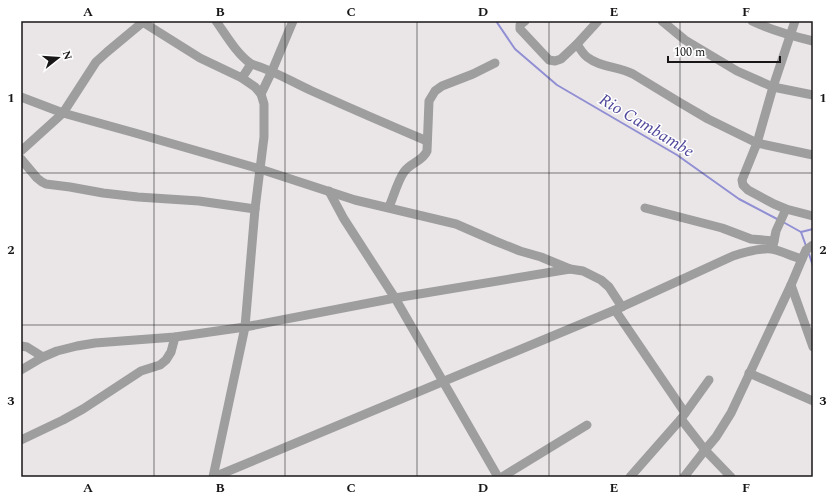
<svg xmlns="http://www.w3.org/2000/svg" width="834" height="498" font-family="Spectral,serif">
	<rect width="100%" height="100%" fill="#eae6e8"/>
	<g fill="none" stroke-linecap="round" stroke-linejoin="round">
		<g stroke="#918fd3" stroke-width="2">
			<polyline points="496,21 515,49 557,85 677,155 739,199 779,220"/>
			<polyline points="783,222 801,232"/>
			<polyline points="801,232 806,246"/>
			<polyline points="801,232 813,229"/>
			<polyline points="809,254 813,266"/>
		</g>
		<g stroke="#9f9e9f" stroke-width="9">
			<polyline points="141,21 200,58 242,78"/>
			<polyline points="525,21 520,25 520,29 549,60 555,61 561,59 577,44 598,21"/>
			<polyline points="662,21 685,40 737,71 773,87 813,95"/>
			<path d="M752,21C771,30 792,36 813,41"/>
			<polyline points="795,21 773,87 757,143 742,180 743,185 748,190 774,204 786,209 813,216"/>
			<path d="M577,44C580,49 583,54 587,57C601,68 618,66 633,74L679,102L708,119L757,143L813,155"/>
			<path d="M251,64C273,70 292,82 312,91C350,108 389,125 427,141"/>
			<polyline points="261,94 272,71 293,21"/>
			<polyline points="21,97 63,113 135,133 260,169 355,200 456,224 495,241 520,251 541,257 570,269 583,271 601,280 609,287 622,307"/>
			<polyline points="21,151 63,113 96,62 107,52 143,22"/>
			<polyline points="21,159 37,178 42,182 46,184 70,187 103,193 138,197 199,201 255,209"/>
			<polyline points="329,191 344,219 395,298 498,477"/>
			<path d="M389,207C393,198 398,180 404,172C410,163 423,161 427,151L429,101L435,91L442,86L473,74L495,63"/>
			<polyline points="645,208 722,228 751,239 774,241"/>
			<polyline points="773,246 776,231 786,209"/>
			<polyline points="791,285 813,347"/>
			<polyline points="615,310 685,413"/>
			<polyline points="21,346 27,347 43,357"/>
			<polyline points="21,370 43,357 57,351 77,346 95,343 175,337 245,327 395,298 570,269"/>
			<polyline points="749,373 813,401"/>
			<polyline points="681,419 705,450 731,477"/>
			<polyline points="21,440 63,420 83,409 141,371 160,365 166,360 171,352 175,337"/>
			<path d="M213,477L245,327L255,209L264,137V104L261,94L255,87L242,78L251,64C236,53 226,35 216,21"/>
			<path d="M214,477L615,310L733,256C745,252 758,248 771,249C780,250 793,257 802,259"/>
			<polyline points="502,477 587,425"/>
			<polyline points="630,477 681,419 709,380"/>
			<polyline points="684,477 705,450 716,437 731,413 791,285 802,259 806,250 813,245"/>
		</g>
	</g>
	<path fill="none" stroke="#181617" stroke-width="1" stroke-opacity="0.55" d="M154,21V477M285,21V477M417,21V477M549,21V477M680,21V477M21,173H813M21,325H813"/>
	<g text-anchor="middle" stroke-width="3" stroke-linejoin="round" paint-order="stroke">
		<g font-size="17" font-style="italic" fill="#50489a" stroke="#fff">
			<text transform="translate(647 125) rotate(31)" y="6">Rio Cambambe</text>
		</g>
	</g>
	<rect width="834" height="498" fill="none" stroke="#ffffff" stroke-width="44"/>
	<g transform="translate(58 58) rotate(73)" stroke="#ffffff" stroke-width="3" paint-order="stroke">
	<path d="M0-3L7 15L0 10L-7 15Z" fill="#181617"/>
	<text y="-6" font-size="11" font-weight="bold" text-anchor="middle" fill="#181617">N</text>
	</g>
	<path d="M668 56v6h112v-6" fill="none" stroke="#181617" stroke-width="2"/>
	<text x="674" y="56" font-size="12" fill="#181617" stroke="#ffffff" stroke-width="3" paint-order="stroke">100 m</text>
	<rect x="22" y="22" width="790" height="454" fill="none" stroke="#181617" stroke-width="1.5"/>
	<g font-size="13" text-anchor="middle" font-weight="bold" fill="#181617">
		<text x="88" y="16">A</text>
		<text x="220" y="16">B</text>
		<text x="351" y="16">C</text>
		<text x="483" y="16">D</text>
		<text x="614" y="16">E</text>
		<text x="746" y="16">F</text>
		<text x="11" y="102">1</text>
		<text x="823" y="102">1</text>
		<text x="11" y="254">2</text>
		<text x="823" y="254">2</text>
		<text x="11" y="405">3</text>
		<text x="823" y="405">3</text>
		<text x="88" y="492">A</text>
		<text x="220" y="492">B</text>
		<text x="351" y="492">C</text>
		<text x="483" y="492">D</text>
		<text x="614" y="492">E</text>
		<text x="746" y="492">F</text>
	</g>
</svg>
